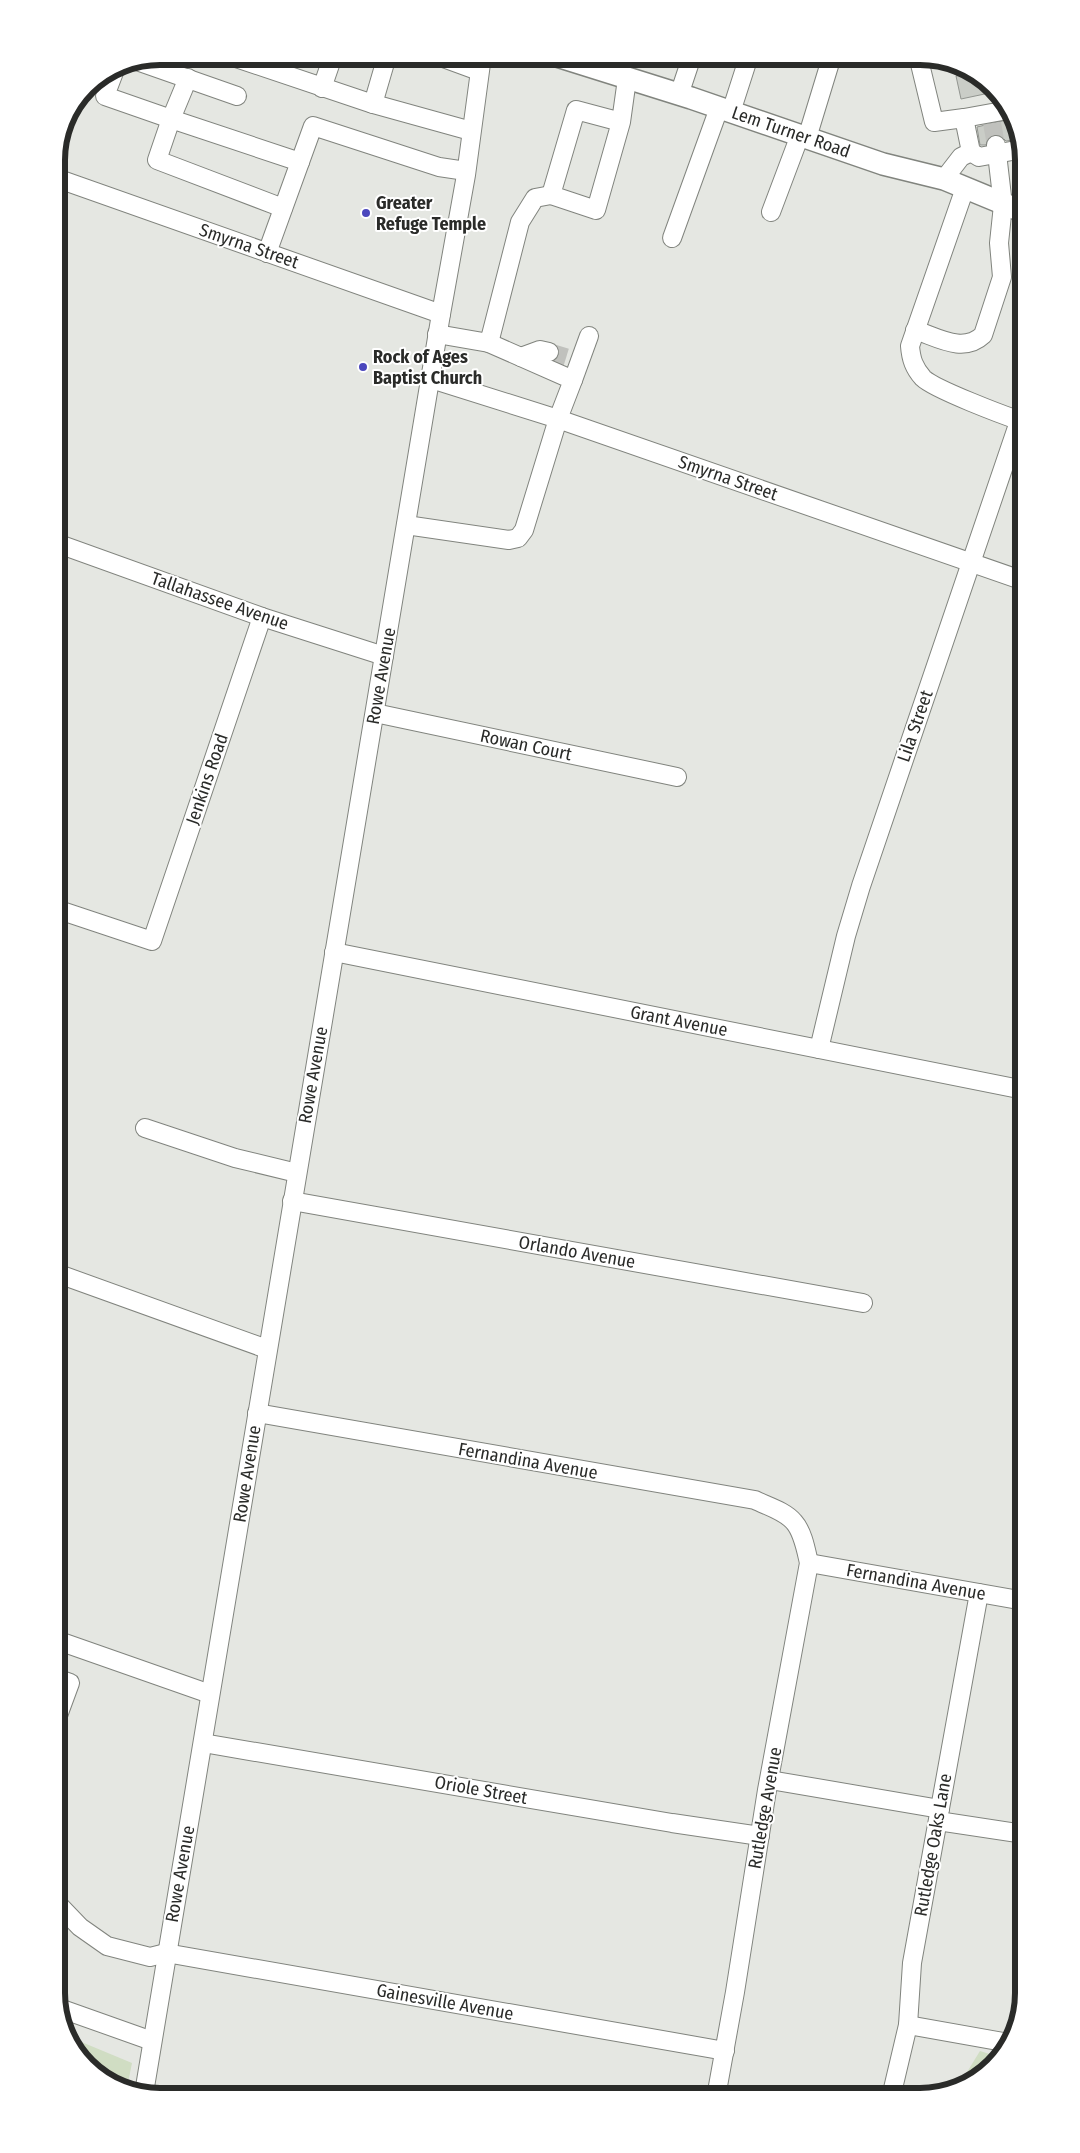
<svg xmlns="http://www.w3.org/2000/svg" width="1080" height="2153" font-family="'Fira Sans Condensed',sans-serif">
	<rect width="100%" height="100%" fill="#e5e7e2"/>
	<g fill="#d0ddc3">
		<polygon points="67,2036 132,2063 127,2088 102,2079"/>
		<polygon points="980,2051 999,2057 959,2089 956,2090"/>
	</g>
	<g fill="#cacdc7" stroke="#929590">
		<polygon points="971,73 983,78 994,92 961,99 956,76"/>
		<polygon points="1014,118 1020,139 1006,141 1001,136 994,135 989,137 986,145 980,145 977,127"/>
	</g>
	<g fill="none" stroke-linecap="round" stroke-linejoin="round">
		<g stroke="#c0c1bd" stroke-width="18" stroke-dasharray="18 9" stroke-linecap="butt">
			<polyline points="1014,118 1019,140"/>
			<polyline points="992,123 996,145"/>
			<polyline points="549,352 572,359"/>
		</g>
		<g stroke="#81847e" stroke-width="20">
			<g id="minor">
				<polyline points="230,56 370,103 471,131"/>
				<polyline points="438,56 479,71"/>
				<polyline points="137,61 237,96"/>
				<polyline points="920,64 934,122 964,118 971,152 979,157 1022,149"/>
				<polyline points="116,67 105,96 171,119 188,78"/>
				<polyline points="322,88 333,56"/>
				<polyline points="679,95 692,56"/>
				<polyline points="373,104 387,56"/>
				<polyline points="731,112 749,56"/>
				<polyline points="964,118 1008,110"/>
				<polyline points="621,122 596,210 551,195 576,110 621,122 627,79"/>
				<polyline points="807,138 832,56"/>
				<polyline points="56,178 441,314"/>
				<polyline points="944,179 961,157 971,152"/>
				<path d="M965,188L910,346C911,359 914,368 923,378C934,389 1005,416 1024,422"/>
				<polyline points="283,208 157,160 171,119 300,162"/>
				<polyline points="771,212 800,135"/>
				<polyline points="672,238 719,108"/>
				<polyline points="267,253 313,126 439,167 466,171"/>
				<path d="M915,330C937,337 963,354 983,335L1002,277L999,243L1003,205L996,145"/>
				<polyline points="437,334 489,343 520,222 535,198 551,195"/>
				<polyline points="521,357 540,350 549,352"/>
				<polyline points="431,379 558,419 1024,581"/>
				<polyline points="573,380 589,336"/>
				<polyline points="406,525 509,540 518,538 524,530 558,419 573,380 489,343"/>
				<polyline points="56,543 262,617 384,656"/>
				<polyline points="375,713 677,777"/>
				<polyline points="56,909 152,941 262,617"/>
				<polyline points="334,952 1024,1090"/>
				<polyline points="819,1049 846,936 861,886 1024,407"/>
				<polyline points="145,1128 235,1158 297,1173"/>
				<polyline points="292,1201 863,1303"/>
				<polyline points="56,1273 267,1349"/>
				<path d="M257,1413L755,1500C767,1506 785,1511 794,1522C803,1532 806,1550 809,1563L767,1790L735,1992L716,2097"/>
				<polyline points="809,1563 1024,1601"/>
				<polyline points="56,1640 210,1694"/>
				<polyline points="56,1721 70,1683 56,1678"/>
				<polyline points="203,1743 672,1823 760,1836"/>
				<polyline points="770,1780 940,1809"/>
				<polyline points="938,1821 1024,1834"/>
				<polyline points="56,1902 80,1927 107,1946 150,1957 166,1953 725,2051"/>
				<polyline points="59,2008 152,2041"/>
				<polyline points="908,2025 1009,2043"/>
				<polyline points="144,2093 441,314 466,175 482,56"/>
				<polyline points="891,2097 908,2025 912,1963 979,1593"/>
			</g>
		</g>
		<g stroke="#81847e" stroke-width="24">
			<polyline id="major" points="557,56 691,98 883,164 944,179 1024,212"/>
		</g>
		<use href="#minor" stroke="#fff" stroke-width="18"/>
		<use href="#major" stroke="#fff" stroke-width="21"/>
	</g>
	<g fill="#4b47bd" stroke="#fff" stroke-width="2">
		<circle cx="366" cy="213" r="5"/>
		<circle cx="363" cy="367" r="5"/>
	</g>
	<g text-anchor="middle" stroke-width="4" stroke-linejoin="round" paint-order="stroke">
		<g font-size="18" fill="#2a2b29" stroke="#fff">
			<text transform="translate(791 132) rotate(19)" y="6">Lem Turner Road</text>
			<text transform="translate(249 246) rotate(19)" y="6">Smyrna Street</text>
			<text transform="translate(728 478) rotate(19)" y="6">Smyrna Street</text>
			<text transform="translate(220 601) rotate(19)" y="6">Tallahassee Avenue</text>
			<text transform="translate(381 676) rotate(-80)" y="6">Rowe Avenue</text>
			<text transform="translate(915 726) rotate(-71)" y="6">Lila Street</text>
			<text transform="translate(526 745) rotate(12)" y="6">Rowan Court</text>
			<text transform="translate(207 779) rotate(-71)" y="6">Jenkins Road</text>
			<text transform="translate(679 1021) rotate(11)" y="6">Grant Avenue</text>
			<text transform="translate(313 1075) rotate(-80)" y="6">Rowe Avenue</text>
			<text transform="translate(577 1252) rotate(10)" y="6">Orlando Avenue</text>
			<text transform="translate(528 1461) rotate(10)" y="6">Fernandina Avenue</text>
			<text transform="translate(247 1474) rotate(-81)" y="6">Rowe Avenue</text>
			<text transform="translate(916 1582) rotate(10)" y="6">Fernandina Avenue</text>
			<text transform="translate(481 1790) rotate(10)" y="6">Oriole Street</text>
			<text transform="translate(765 1808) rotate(-80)" y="6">Rutledge Avenue</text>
			<text transform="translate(933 1845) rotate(-80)" y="6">Rutledge Oaks Lane</text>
			<text transform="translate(180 1874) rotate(-80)" y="6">Rowe Avenue</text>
			<text transform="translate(445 2002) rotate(10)" y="6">Gainesville Avenue</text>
		</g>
		<g font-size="18" font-weight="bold" fill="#2a2b29" stroke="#fff" text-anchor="start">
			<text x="376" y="209">Greater<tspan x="376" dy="21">Refuge Temple</tspan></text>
			<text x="373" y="363">Rock of Ages<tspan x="373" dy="21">Baptist Church</tspan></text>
		</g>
	</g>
	<path d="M0 0H1080V2153H0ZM160 65H920A95 95 0 0 1 1015 160V1993A95 95 0 0 1 920 2088H160A95 95 0 0 1 65 1993V160A95 95 0 0 1 160 65Z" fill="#fff" fill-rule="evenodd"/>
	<path fill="none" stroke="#2a2b29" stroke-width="6" d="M160 65H920A95 95 0 0 1 1015 160V1993A95 95 0 0 1 920 2088H160A95 95 0 0 1 65 1993V160A95 95 0 0 1 160 65Z"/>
</svg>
